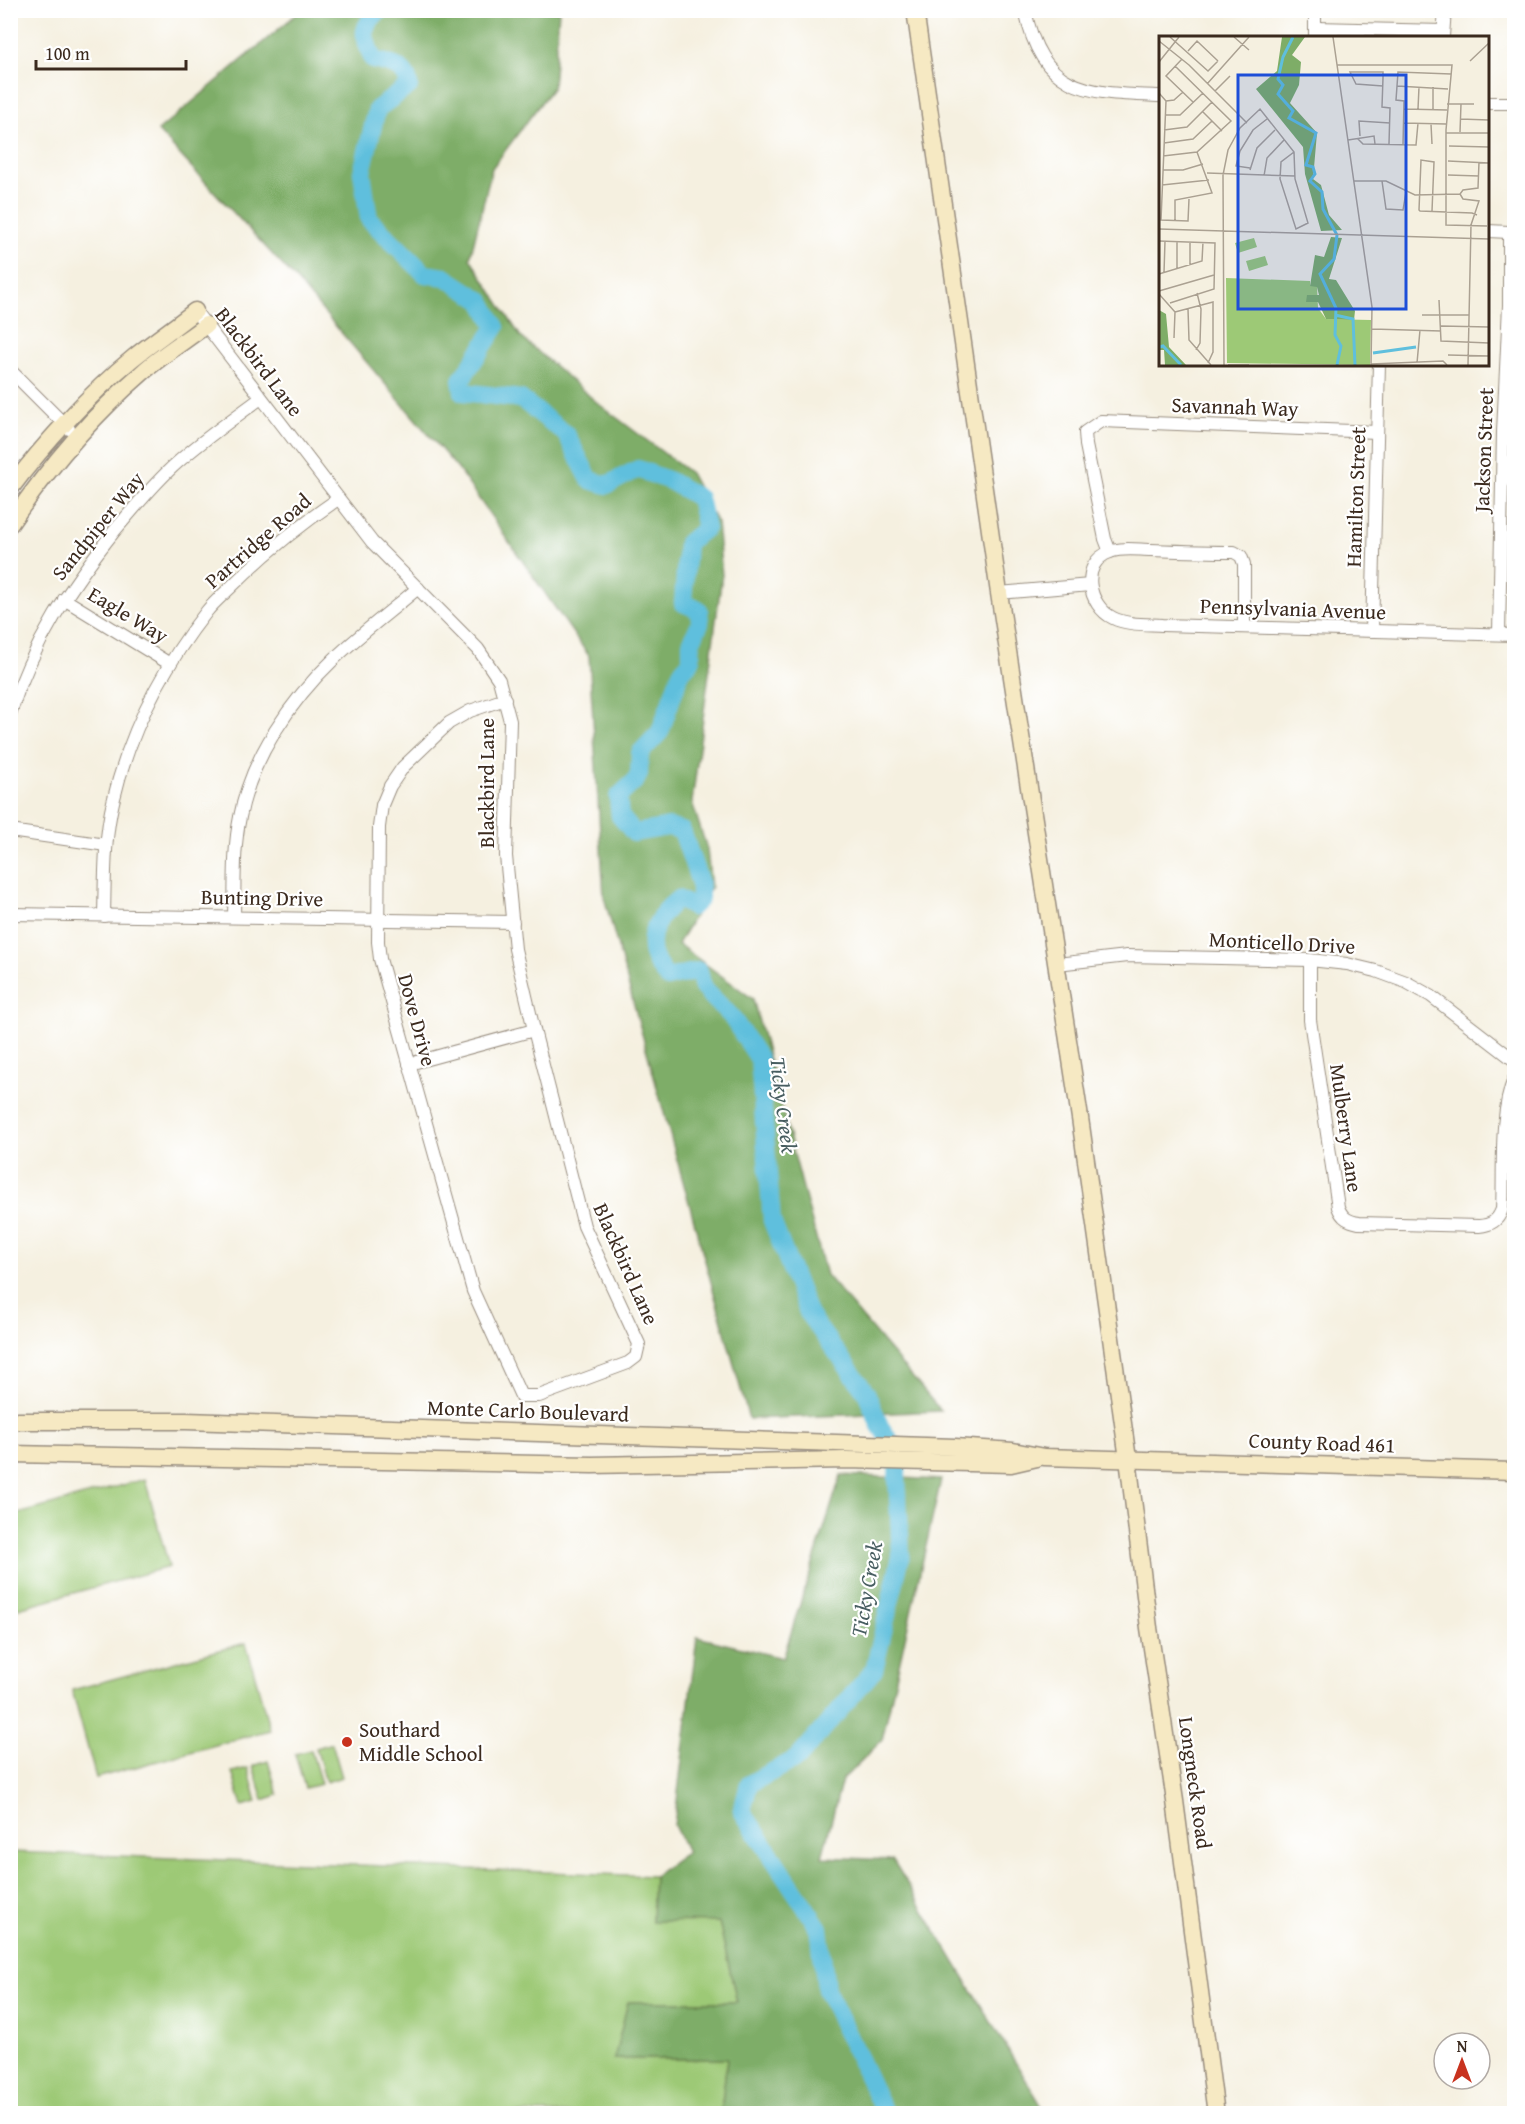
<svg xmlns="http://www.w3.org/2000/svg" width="1525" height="2124" font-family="'Gentium Book Plus',serif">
	<rect width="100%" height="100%" fill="#fff"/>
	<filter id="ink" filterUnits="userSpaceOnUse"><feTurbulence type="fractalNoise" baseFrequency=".0167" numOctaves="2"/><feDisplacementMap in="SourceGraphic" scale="12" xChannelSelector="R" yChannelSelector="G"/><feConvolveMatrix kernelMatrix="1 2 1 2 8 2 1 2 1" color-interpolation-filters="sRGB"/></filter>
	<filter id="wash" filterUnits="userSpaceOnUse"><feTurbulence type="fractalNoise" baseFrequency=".008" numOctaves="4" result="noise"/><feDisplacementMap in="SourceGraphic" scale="24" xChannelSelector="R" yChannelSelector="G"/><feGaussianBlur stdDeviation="1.35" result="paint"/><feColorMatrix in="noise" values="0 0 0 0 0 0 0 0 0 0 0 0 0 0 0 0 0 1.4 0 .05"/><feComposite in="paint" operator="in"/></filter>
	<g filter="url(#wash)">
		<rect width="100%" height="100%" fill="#f5f0e0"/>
		<g fill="#9dc976" stroke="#6c7a4a" stroke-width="1.5">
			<polygon points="145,1479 169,1567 11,1610 11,1516"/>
			<polygon points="246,1643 270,1730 96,1778 72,1690"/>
			<polygon points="332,1743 342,1777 326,1782 316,1748"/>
			<polygon points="311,1750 321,1784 305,1788 295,1754"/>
			<polygon points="268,1761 278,1795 263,1800 253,1766"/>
			<polygon points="248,1768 257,1802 242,1806 232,1772"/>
			<polygon points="11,1852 654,1876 652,1921 719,1921 737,2002 628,2002 615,2059 727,2059 721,2113 11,2114"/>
		</g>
		<g fill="#7ead67" stroke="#5c6c42" stroke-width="1.5">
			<polygon points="300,11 559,11 553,87 492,168 470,258 521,337 600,405 690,473 717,523 722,575 692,802 707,849 711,887 678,944 753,999 826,1275 941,1411 749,1419 604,897 589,656 458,469 298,282 158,131"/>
			<polygon points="841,1475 941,1480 882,1740 842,1780 822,1857 893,1860 1046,2113 721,2113 727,2059 614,2059 628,2002 737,2002 719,1922 652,1921 654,1876 687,1852 674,1825 697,1637 783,1658"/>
		</g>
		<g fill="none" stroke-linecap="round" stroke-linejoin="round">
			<path stroke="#5fbfdd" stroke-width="18" d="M380,10C358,30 364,35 373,60C389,63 408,67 409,86L377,109L362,172L369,219L425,274L445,277L482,301L496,327L461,380L463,392L521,399L566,434L590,480L607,485L638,469L670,481L699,498L706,528L687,543L683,603L699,610L700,623L691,643V661L681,672L660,732L640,753L639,774L636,780L618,797L620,816L634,833L669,827L682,831L700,883V899L692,907L678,899C660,913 646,934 654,957C656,964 663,972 667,978L699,971L703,988L731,1016L759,1059L772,1221L809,1315L866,1392L880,1426L898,1453L897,1478L901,1556L874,1670L798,1758L749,1784L742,1811L819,1928L826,1989L885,2114"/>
		</g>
	</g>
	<g filter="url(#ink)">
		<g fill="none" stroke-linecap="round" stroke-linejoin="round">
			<g stroke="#988d7f" stroke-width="14">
				<g id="street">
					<path d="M1025,10C1042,94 1088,93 1160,96"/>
					<polyline points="1315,10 1315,38"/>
					<polyline points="1316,28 1443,31"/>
					<polyline points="1443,36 1445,10"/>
					<polyline points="1488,103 1514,103"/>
					<polyline points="1488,231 1509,232 1509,305 1503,432 1499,634"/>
					<polyline points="195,311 372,542 478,649 499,680 510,721 506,856 515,949 534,1030 584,1226 639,1344 636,1357 628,1363 539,1396 521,1396 473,1291 380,959 378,942 379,827 382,805 390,786 403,767 449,723 470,711 505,699"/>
					<polyline points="10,370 69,429"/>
					<polyline points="1110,552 1105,539 1086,445 1085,432 1101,421 1377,432"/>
					<polyline points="999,593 1090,585"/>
					<polyline points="64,599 170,664"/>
					<path d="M1244,627V564L1241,556L1234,552C1207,552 1179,551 1151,550C1139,550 1122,547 1110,552C1079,563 1088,606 1113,618C1127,625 1146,624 1162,625L1514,635"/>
					<polyline points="1372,631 1379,364"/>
					<path d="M10,714C32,644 71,585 116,529C136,506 155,482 178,462C204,439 233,419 261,398"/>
					<polyline points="10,831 106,845"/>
					<polyline points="10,914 513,922"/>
					<path d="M104,916C105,878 104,839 113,802C129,733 163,667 207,611C214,602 224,594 233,585C265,553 300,525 338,499"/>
					<path d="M234,917C235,884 233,850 240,817C251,758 291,700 334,659C360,634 390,612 418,588"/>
					<path d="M1310,960V1020L1338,1207C1342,1218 1348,1221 1359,1223L1479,1226C1491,1225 1498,1221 1502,1209C1504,1171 1499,1114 1514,1079"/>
					<polyline points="1057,964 1127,956 1310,960 1347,964 1376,971 1406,982 1431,996 1514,1060"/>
					<polyline points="409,1064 534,1030"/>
				</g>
			</g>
			<g stroke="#988d7f" stroke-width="19">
				<g id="secondary">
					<polyline points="915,10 999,593 1080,1118 1128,1459 1149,1628 1175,1801 1216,2114"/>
					<path d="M10,489C43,445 90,393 133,358C153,342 175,327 195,311"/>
					<path d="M10,524C48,468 92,416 143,372C162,355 185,341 206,325"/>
					<polyline points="10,1421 186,1421 955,1447 1013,1451 1044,1457 1514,1471"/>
					<polyline points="10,1454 592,1465 846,1460 1011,1464 1037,1458"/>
				</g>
			</g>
			<use href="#street" stroke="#fff" stroke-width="12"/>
			<use href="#secondary" stroke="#f6e9c3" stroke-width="16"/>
		</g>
	</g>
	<circle fill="#c8321e" stroke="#fff" stroke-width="2" cx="347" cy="1742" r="6"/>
	<g text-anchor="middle" stroke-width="4.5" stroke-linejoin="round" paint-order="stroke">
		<g font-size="21" fill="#3b2a1e" stroke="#fff">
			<text transform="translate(259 362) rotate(53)" y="7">Blackbird Lane</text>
			<text transform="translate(1235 407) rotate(2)" y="7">Savannah Way</text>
			<text transform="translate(1484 450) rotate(-88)" y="7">Jackson Street</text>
			<text transform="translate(1356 497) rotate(-88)" y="7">Hamilton Street</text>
			<text transform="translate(98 526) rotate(-51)" y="7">Sandpiper Way</text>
			<text transform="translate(258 541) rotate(-41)" y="7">Partridge Road</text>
			<text transform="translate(1293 609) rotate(2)" y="7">Pennsylvania Avenue</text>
			<text transform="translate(128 615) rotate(31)" y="7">Eagle Way</text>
			<text transform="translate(487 783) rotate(-90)" y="7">Blackbird Lane</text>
			<text transform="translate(262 898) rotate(1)" y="7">Bunting Drive</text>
			<text transform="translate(1282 943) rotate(3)" y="7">Monticello Drive</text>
			<text transform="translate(417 1020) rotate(75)" y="7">Dove Drive</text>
			<text transform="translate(1346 1128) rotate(82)" y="7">Mulberry Lane</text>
			<text transform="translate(626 1264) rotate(66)" y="7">Blackbird Lane</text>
			<text transform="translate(528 1411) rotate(2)" y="7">Monte Carlo Boulevard</text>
			<text transform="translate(1322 1443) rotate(2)" y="7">County Road 461</text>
			<text transform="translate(1195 1783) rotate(82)" y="7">Longneck Road</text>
		</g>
		<g font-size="21" fill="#3b2a1e" stroke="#fff" text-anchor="start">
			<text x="359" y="1737">Southard<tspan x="359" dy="24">Middle School</tspan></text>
		</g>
		<g font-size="22" font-style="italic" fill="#485e61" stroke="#fff">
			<text transform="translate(784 1105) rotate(83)" y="8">Ticky Creek</text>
			<text transform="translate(866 1589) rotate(-80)" y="8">Ticky Creek</text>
		</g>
	</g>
	<g transform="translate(1159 36)">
		<rect width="330" height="330" fill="#f5f0e0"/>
		<path d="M95,202L98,211L79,217L76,207ZM106,220L109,229L90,235L87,225ZM67,242L151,245V250H158L159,272L167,283L212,284L211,329L68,327Z" fill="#9dc976"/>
		<path d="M123,1H146L133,19L142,26L140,49L131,67L158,97L154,143L162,149L170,179L183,194L162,195L146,138L144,111L97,53L118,35ZM172,201L183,202L170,243L177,244L196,275L195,284L167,283L159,266H147L148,259H160L158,251L151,250L156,219L165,221ZM0,274L7,278L10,311L27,329H6L5,314H0Z" fill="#7ead67"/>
		<path fill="none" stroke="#5fbfdd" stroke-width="3" d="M134,1L124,21L119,43L124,49L119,58L134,75L130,82L157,97L147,129L154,131L156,138L151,145L163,156L164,173L178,199L175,223L161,238L177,272L176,299L182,310L178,329M176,279L194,283L196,329M0,311L4,310L22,329M214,317L257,311"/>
		<path fill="none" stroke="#aba192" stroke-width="1.5" d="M11,1L49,35L59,25M75,1L90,14M174,1L213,271L212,329M0,5L30,29L88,87M29,15L38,5L59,25M23,23L7,40L34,66M311,25L330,7M0,26L20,1M178,29H293L287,94V189L328,190M48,48L90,1M224,50L197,48L191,36H224V42L223,71L231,72L230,108M238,50L289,53M56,55L71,40M0,57L7,65L2,184L29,185L30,163M7,65L15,64L24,56M288,68H315M245,73L288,74M259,73L260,51M274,73V51M44,76L63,95M6,79H21L44,57M301,83L330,84M244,87L287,88M272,88L273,108M5,94L28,91L53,66M301,96L302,68M287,97H330M201,100L200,85L231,87M199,103L204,108L257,109L259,87M189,104L215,100L216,108M5,107L34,103L53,85M244,109L245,65L237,64L239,36L292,38M290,110L330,111M4,120L38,116L72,85L16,30M289,125L330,127M91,132L77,130L81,115L94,94L108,83M4,134H24L44,128M91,134L98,112L116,94M48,137L136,140M289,139L320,140M105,140L108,122L125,104M195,145H227L256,159L301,158M223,145L227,173L244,174L247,156M3,149L50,144M273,175L275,126L262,124L260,174L261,175L313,177L318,179M16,185V164L53,157L38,116M0,193L330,203M0,205L56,207L55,253L11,267M31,206V229M18,233V205M5,237L6,205M0,238L43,225L44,206M0,255L55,239M0,258L16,276L15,302M280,264L282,305L330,307M29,273L30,304L52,329M16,276L54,266V316L49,327M263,279H310M282,290L330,291M213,293L282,295M37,314L41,307L42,273L38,257M289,319L330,320M258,327L261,294M212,328L284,325L288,329M65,329L64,139L69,114L81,92L101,73L135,116L136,143L149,187L137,193L121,143L122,126L135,116M69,329H90M309,329L312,189L320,165L304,163L301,158L304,154L319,152L320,126"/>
		<path fill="#1d4ed8" fill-opacity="0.15" stroke="#1d4ed8" stroke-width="3" d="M79,39H247V273H79Z"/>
		<rect width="330" height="330" fill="none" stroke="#3b2a1e" stroke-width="3"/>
	</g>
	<rect width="1525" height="2124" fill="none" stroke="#fff" stroke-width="36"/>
	<g transform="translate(1462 2061)"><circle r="28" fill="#ffffff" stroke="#b1aaa5" stroke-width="1.5"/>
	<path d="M0-4.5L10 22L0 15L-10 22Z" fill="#c8321e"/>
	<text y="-9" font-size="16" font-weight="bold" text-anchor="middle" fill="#3b2a1e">N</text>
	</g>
	<path d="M36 60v9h150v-9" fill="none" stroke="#3b2a1e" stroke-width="3"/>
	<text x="45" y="60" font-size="18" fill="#3b2a1e" stroke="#ffffff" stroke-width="4.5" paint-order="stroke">100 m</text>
</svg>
